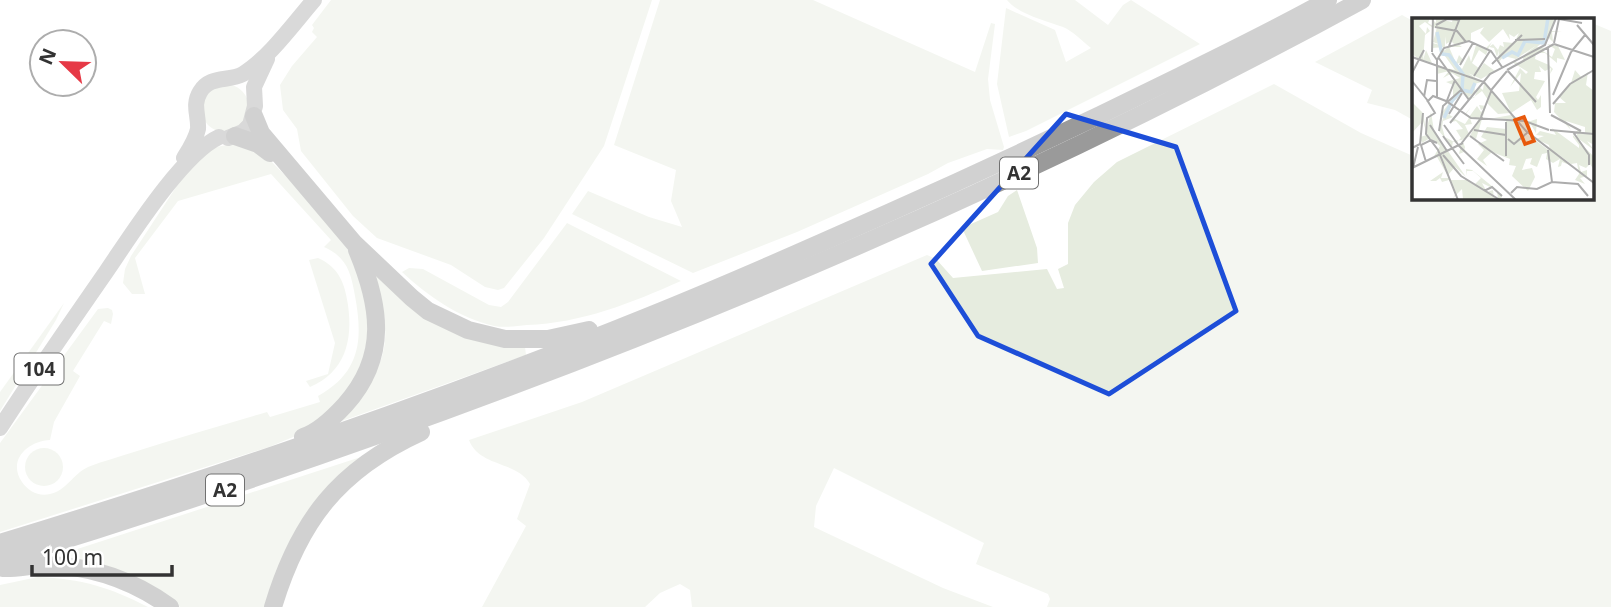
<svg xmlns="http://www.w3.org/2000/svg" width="1611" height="607" font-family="'Noto Sans',sans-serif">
	<rect width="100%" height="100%" fill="#fff"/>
	<g fill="#e6ecdf">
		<polygon points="331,0 652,0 604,146 544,238 504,288 498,290 485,287 451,265 377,238 353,216 301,151 297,129 283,110 280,85 292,66 317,37 312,32 314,28 312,25"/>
		<polygon points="660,0 813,0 975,72 991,23 995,24 988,79 990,100 1004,147 1003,150 987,149 948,163 928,174 797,232 693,273 572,214 588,191 649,217 682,227 671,201 676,170 614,145"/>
		<path d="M1007,0H1075L1108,25L1123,5L1131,0L1200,44L1026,131L1009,137L997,84L1006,8L1055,30L1066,62L1091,48C1083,42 1073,31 1063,27C1046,21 1018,14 1007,0Z"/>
		<polygon points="1402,15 1413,21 1413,120 1395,110 1367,103 1372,90 1315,62"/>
		<path d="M1592,23L1611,31V607H1047L1050,599L1048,594L976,564L984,543L834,468L816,506L814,527L943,588L993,607H692L690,590L680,584L660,593L645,607H482L526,526L517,519L530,484C517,461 479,467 469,440L582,402L927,255L936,259L953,278L1047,269L1057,289L1064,288L1058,269L1068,264V223L1075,205L1094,182L1117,162L1274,84L1361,133L1413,156V198H1592Z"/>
		<circle cx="225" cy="108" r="24"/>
		<path d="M242,142L268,158L318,209L352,255L372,301L364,373L310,430L269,447L0,532V443L98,309L108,308L112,310L113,314L111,324L104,321L73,371L80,376L54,422L50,440C28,441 7,460 22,482C28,491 39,497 50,494C66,491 73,474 88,467C103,461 119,457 134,452C178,438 223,425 267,412L270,417L320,402L318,396C361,372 363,339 355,296C351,273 347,257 324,247L331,240L271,174L178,201L135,258L145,294H132L123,283L125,269L131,256L184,175L211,148Z"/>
		<polygon points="1017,190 1037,248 1038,263 982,271 962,228 998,212 1008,196"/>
		<path d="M567,223L681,281C631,303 582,323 527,325C516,326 504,328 494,326C459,318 428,296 402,272L409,268L423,269L489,305L501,307L508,302Z"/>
		<path d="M318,258C339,267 345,284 348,305C353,341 345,372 310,387L306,381L328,374L335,343L309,260Z"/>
		<path d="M371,271L391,285L525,347L526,355L342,421C353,404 367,388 376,371C393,340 384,301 371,271Z"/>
		<polygon points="64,303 56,320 0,411 0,392"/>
		<circle cx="44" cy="467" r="19"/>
		<polygon points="367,455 348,473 270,607 180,607 167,597 65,561 62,554"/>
		<path d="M38,577C82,579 109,587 148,607H0V585Z"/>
	</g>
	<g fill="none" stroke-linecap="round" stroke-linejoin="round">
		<g stroke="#ababab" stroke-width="16">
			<polyline points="228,138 243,132 250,125 255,106 254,87 267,59"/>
			<path d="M184,158C189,150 196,139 198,129C199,116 192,105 200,92C210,75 228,82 243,74C269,58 294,23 314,0"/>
			<path d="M0,428C34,375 70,324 106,272C130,237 182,154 219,137"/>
		</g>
		<g stroke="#9a9a9a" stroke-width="18">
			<polyline points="254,116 261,133 354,243 412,298 428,311 468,330 505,339 548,339 589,330"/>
			<polyline points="235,136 258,144 270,153"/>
			<path d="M303,437C319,432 334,417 345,405C389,356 380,305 357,250"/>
			<path d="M0,543C207,480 413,410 614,330C706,294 796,254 886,214C985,170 1083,124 1180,76C1230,51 1280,27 1328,0"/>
			<path d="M0,560C470,416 930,236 1362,0"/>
			<path d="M3,568C18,569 33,564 47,565C92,566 134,581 170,607"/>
			<path d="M273,607C299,521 338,470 421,432"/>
		</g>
	</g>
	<path d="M0 0H1611V607H0ZM1066,114L1176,147L1236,311L1109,394L978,336L931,264Z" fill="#fff" fill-opacity=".55" fill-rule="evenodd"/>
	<path fill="none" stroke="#1d4ed8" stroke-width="5" stroke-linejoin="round" d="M1066,114L1176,147L1236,311L1109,394L978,336L931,264Z"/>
	<g text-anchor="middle" stroke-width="7" stroke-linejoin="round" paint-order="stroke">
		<g fill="#fff" stroke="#707070" stroke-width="2">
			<rect x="1000" y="157.5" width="38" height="31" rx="5"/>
			<rect x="14.5" y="353.5" width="49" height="31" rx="5"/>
			<rect x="206" y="474.5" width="38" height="31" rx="5"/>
		</g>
		<g font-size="19" font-weight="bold" fill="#333">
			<text x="1019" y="180">A2</text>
			<text x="39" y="376">104</text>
			<text x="225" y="497">A2</text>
		</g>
	</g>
	<g transform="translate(1412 18)">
		<rect width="182" height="182" fill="#fff"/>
		<path d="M0,0H18L16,5L21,8L19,0L24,5V0L40,4L41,0H139L143,3L139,13H150L140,14L141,24L136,19L125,29L135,30L131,33L140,39L143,31L135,26L146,28L153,42L145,40V45L133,35H124L123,41L137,47L141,51L138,56L139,50L133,53L127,48L129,54H123L122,61L133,63L124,79L126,82L129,77V89L125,92L119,82L99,95L90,75L107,73L109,55L98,69L108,50L114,56L116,54L100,44L110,45L112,37L125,27L104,41L92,38L86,45L87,32L85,39L82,30L77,29L74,37L67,32L60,45L68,51L72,45L83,53L69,61L56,55L70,64L62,66L63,74L57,79L62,80L67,69L71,72L72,65L98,95L86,96L75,85L64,121L58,118L67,100H58L60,106L53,107L58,118L50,122L53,129L52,134L47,136L50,122L41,123L40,129L27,113L32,97L29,98V96L41,80V67L34,64L48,60L40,55L31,60L37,53L25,56L26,48L43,52L30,34L37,29L44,45L47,37L52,43L45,46L50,51L57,37L59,44L64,27L73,31L80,24L77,29L81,26L86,32L88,27L92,29L91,24L102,25L107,15L102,19L97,16L98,22L91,11L77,24L68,15L72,9L59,15V22L47,27L50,29H38L43,27L39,23L34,26L33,18V29L20,30V25L29,27L21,24L25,9L21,10L13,4L7,8L14,16L15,9L18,13L13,17L11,42L14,32L20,45L7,41L0,36ZM50,73L58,82L70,73L76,82L74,88L67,87L69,92L73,90L69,94L65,88L57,99L54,96L59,89L53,96L57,100L53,106L41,100L39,104L44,103L51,111L44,112L49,120L44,125L33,119L30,109L31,103L41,99L36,96L37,88ZM163,52L170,60L176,54L174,67L182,73V127L175,123L182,132L164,119L166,114L161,117L182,139V152L178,146L174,150L167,147L169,154L175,152V158L168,160L173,166L163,162L167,156L165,145L159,146L143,134L158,147L150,144L149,148L146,149L148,141L141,145L134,141L135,135L130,136L125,149L118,146L120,140L114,141L110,152L120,150L123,159L116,173L100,158L104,148L97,147L98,141L80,134L71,142L75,148L65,141L72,132L66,126L75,122L69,119L75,109L94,111V101L82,100L99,97L115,104L125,101L124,115L118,105L119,117L115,116L135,131L138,132L137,127L124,121L132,118L124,117L128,113L144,117L140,110L167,130V127L161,119V116L166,112L173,115V109L154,103L159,112L142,94L143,85H154L147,79L159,65ZM0,84L11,95L14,113L19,94L22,113L54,159L43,149L36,157L38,162H55L62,167L69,160L61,153H55V158L54,151L60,152L86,173L70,165L75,174L81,172L82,180H86L85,174L90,176L89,182L51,181L50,171L41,180L44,175L37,162L30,164L28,160L24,163H18L31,154L29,160H37L25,139L21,140L28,128L18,120L10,125L8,119L15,117L11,103L0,115Z" fill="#e6ecdf" fill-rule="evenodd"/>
		<path fill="none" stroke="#cfe2ee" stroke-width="3.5" d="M25,14L30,36L37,37L51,56L50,72M90,40L100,34L106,37L113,23L132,25L136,0M32,100L40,83L50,72L59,74L63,65"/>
		<path fill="none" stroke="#adadad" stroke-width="2" d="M147,1L170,5M24,7L35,1L47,2M165,7L182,27M23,9L45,13L54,24M103,22L133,21M142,25L147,1M142,26L182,39M37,28L48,0M136,30L138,95M20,34L21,0M159,34L173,17M20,35L25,42V81M0,39L72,64L114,113L182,165M26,39L57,82M25,42L32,30L57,23L79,33L90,49M80,46L110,17M48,47L61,25M95,52L142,26M96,53L124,84M0,55L12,32M62,58L78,33M0,63L16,83M141,77L159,34M12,79L15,62L24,63M15,82L23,95L15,100L14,116L26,132L46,182M15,84L21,78L34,83L59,100L113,103M34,85L43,62M141,86L158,66L182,52M37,96L50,75M139,97L169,113M69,99L80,71L95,53M110,102L137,112M94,104V138M38,105L78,56L133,27L144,0M18,107L35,133M32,107L47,128M62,112L94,117M138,112L182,116M27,113L31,88L49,72M161,114L177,137V147M31,118L52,146M58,118L92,143M96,121L102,126L115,115M49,126L70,99M46,127L104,182M0,130L8,126L11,95M136,132L140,164M31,137L49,158L88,182M14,144L9,127L19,122L25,125M0,150L51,125M1,150L6,129M72,173L80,169L90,178M99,175L105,169L125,171L140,164L166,166L176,178"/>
		<path fill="#e8590c" fill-opacity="0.15" stroke="#e8590c" stroke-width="3.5" d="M112,99L122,123L113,126L103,102Z"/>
		<rect width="182" height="182" fill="none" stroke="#333" stroke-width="3.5"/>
	</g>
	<g transform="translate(63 63) rotate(293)"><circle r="33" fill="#ffffff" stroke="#adadad" stroke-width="2"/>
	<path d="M0-5L12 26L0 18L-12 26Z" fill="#e63946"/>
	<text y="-10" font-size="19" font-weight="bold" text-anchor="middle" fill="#333333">N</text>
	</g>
	<path d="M32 565v10h140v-10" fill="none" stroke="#333333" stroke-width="3.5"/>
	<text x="42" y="565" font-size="21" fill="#333333" stroke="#ffffff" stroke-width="5" paint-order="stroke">100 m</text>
</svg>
